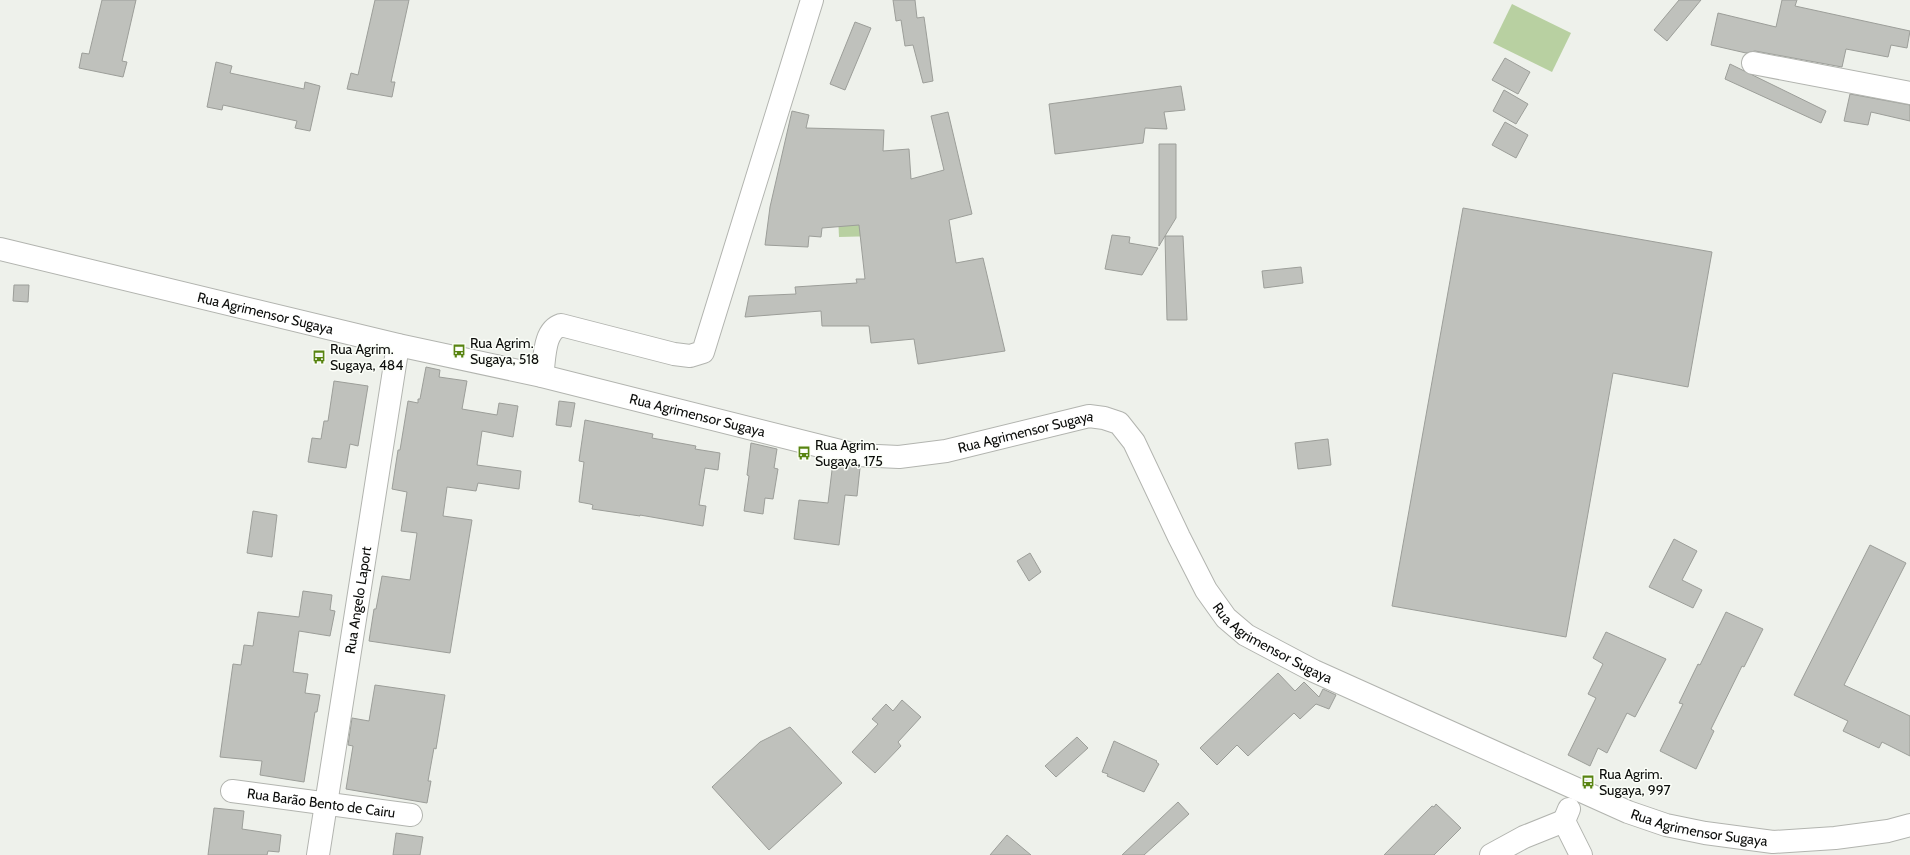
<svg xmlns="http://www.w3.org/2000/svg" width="1910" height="855" font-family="Cabin,sans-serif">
	<rect width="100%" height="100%" fill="#eef1eb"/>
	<g fill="#b8d0a1">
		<polygon points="1512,4 1571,33 1552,72 1493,43"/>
		<polygon points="877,213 878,236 839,237 838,215"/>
	</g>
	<g fill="#bfc1bc" stroke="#9c9e99">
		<polygon points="102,0 136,0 122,61 127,62 123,77 79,68 82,53 89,54"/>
		<polygon points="375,0 409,0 391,82 395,82 392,97 347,89 351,73 358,75"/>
		<polygon points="893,0 915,0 917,18 924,17 933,81 923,83 913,45 905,46 901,20 896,21"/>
		<polygon points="1679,0 1701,0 1667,41 1654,30"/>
		<polygon points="1782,0 1797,0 1795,6 1910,31 1907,48 1891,45 1888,57 1846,49 1842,67 1755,51 1746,53 1711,45 1718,13 1776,27"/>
		<polygon points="855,22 871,28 845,90 830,84"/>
		<polygon points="1505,58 1530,72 1518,94 1492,80"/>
		<polygon points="216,62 232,66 230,73 304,89 305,82 320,86 310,131 295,128 297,121 223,105 222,110 207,107"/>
		<polygon points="1730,64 1826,111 1821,123 1725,79"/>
		<polygon points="1181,86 1185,110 1164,112 1167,129 1145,128 1143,143 1055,154 1049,104"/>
		<polygon points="1504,90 1528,104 1516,124 1493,111"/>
		<polygon points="1850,94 1910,105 1910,121 1871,112 1868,125 1844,121"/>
		<polygon points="792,111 809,115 806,128 884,130 883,151 909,149 911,179 944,170 931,116 948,112 972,214 949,220 956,263 983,258 1005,351 918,364 914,339 871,343 869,326 822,326 821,311 745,317 749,296 796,294 795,287 857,283 856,279 865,279 859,225 822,228 821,237 809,236 808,247 765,245 770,207"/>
		<polygon points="1505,122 1528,135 1516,158 1492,145"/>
		<polygon points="1159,144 1176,144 1176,218 1165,236 1183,236 1187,320 1167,320 1165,236 1159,246"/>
		<polygon points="1463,208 1712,252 1688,387 1613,373 1566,637 1392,606"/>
		<polygon points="1112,235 1130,237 1129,243 1158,248 1142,275 1105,269"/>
		<polygon points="1301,267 1303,283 1264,288 1262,271"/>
		<polygon points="14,285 29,285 28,302 13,301"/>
		<polygon points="426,367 440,370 439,377 467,381 462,409 497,415 499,403 518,406 513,437 482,431 477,465 521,471 519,489 478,483 476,491 447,487 443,516 472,520 450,653 369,641 374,609 376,609 382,576 410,580 417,533 401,531 407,492 392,489 398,450 400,450 408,401 418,403 418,399 420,399"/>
		<polygon points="334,381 368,386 358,446 350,444 346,468 308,462 312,438 321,439 324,421 328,421"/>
		<polygon points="559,401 575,403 571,427 556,425"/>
		<polygon points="585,420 653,434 652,438 696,446 695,449 720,453 718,470 705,468 699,505 706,506 703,526 640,515 640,516 592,509 593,505 590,504 579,502 584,462 579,461"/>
		<polygon points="1328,439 1331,465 1298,469 1295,443"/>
		<polygon points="751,443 777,449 774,468 778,469 773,499 765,498 763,514 744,511 749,476 747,475"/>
		<polygon points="833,462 860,468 857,496 845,495 839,545 794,539 799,500 828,503"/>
		<polygon points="253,511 277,515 272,557 247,553"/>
		<polygon points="1674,539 1697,551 1682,580 1702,590 1693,608 1649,587"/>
		<polygon points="1870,545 1906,563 1844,685 1910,716 1910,756 1882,742 1879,748 1843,731 1848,721 1794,695"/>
		<polygon points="1030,553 1041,572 1029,581 1017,561"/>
		<polygon points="303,591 332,595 330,610 335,611 330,636 299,631 293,672 308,674 305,693 320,695 317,712 315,712 304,782 260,775 262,761 220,757 233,664 241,665 244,645 253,646 258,612 299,617"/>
		<polygon points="1726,612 1763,629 1744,667 1742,666 1711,729 1714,731 1696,769 1660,751 1683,704 1679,703 1698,664 1700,665"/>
		<polygon points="1606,632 1666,659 1635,717 1627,713 1607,753 1598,748 1590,766 1568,755 1596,698 1588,694 1603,664 1593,658"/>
		<polygon points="1278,673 1295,691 1304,682 1319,697 1323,689 1336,695 1329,709 1316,704 1300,719 1294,713 1248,756 1237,745 1217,765 1200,748"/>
		<polygon points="375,685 445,695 436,749 434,748 428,781 431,781 427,803 346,789 353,746 348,745 352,718 369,721"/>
		<polygon points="902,700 921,717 898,742 901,746 875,773 852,752 878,724 872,719 886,704 893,711"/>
		<polygon points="790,727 842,783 769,850 712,787 760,742"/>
		<polygon points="1077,737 1088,748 1056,777 1045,766"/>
		<polygon points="1114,741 1157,761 1156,762 1159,764 1144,792 1107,776 1108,774 1102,772"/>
		<polygon points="1178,802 1189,814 1144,855 1122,855"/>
		<polygon points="1436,804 1461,828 1434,855 1384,855 1432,806 1434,807"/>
		<polygon points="214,808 244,811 242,829 281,835 279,852 268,851 267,855 208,855"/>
		<polygon points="396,833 423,837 420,855 393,855"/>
		<polygon points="1007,835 1031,855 990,855"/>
	</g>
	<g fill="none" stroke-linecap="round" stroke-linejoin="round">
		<g stroke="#b2b4af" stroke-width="24">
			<g id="minor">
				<polyline points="1753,63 1910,93"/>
				<path d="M542,376C545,359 543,331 561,325L674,354L690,356L703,352L812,0"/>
				<path id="s1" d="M232,791L411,815"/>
				<polyline points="1569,809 1564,821 1581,855"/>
				<path id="s2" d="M318,855L398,345"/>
				<polyline points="1491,855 1524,837 1564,821"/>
			</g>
		</g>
		<g stroke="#b2b4af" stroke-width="24">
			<g id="major">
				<path id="s3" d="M0,249L398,345L542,376L856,455L899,457L946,451L1089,416L1104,418L1119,423L1134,442L1179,537L1206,590L1226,618L1246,635L1314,671L1628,812L1666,825L1705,833L1773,842L1835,838L1888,831L1910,825"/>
			</g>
		</g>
		<use href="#minor" stroke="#fff" stroke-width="22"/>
		<use href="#major" stroke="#fff" stroke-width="22"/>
	</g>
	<defs>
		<g id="bus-bare" transform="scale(1.08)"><path d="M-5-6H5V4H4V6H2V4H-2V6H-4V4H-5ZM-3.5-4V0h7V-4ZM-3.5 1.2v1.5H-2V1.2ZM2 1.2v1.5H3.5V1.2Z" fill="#588411" stroke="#fbfef8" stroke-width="2.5" paint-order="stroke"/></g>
	</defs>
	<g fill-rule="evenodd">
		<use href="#bus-bare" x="459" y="351"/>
		<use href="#bus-bare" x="319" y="357"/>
		<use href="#bus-bare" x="804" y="453"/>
		<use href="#bus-bare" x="1588" y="782"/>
	</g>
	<g text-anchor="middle" stroke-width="3" stroke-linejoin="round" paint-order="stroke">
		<g font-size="14" fill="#0c0d0b" stroke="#fbfef8">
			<text dy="5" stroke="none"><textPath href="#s3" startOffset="273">Rua Agrimensor Sugaya</textPath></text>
			<text dy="5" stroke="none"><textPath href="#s3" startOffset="717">Rua Agrimensor Sugaya</textPath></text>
			<text dy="5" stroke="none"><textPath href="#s3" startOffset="1053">Rua Agrimensor Sugaya</textPath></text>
			<text dy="5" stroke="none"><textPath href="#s2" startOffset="258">Rua Angelo Laport</textPath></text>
			<text dy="5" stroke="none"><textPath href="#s3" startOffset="1425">Rua Agrimensor Sugaya</textPath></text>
			<text dy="5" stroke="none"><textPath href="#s1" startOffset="90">Rua Barão Bento de Cairu</textPath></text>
			<text dy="5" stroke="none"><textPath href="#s3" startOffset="1893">Rua Agrimensor Sugaya</textPath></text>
		</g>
		<g font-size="14" fill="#0c0d0b" stroke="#fbfef8" text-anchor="start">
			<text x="470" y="348">Rua Agrim.<tspan x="470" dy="16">Sugaya, 518</tspan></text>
			<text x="330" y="354">Rua Agrim.<tspan x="330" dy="16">Sugaya, 484</tspan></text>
			<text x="815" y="450">Rua Agrim.<tspan x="815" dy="16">Sugaya, 175</tspan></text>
			<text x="1599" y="779">Rua Agrim.<tspan x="1599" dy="16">Sugaya, 997</tspan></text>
		</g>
	</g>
</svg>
